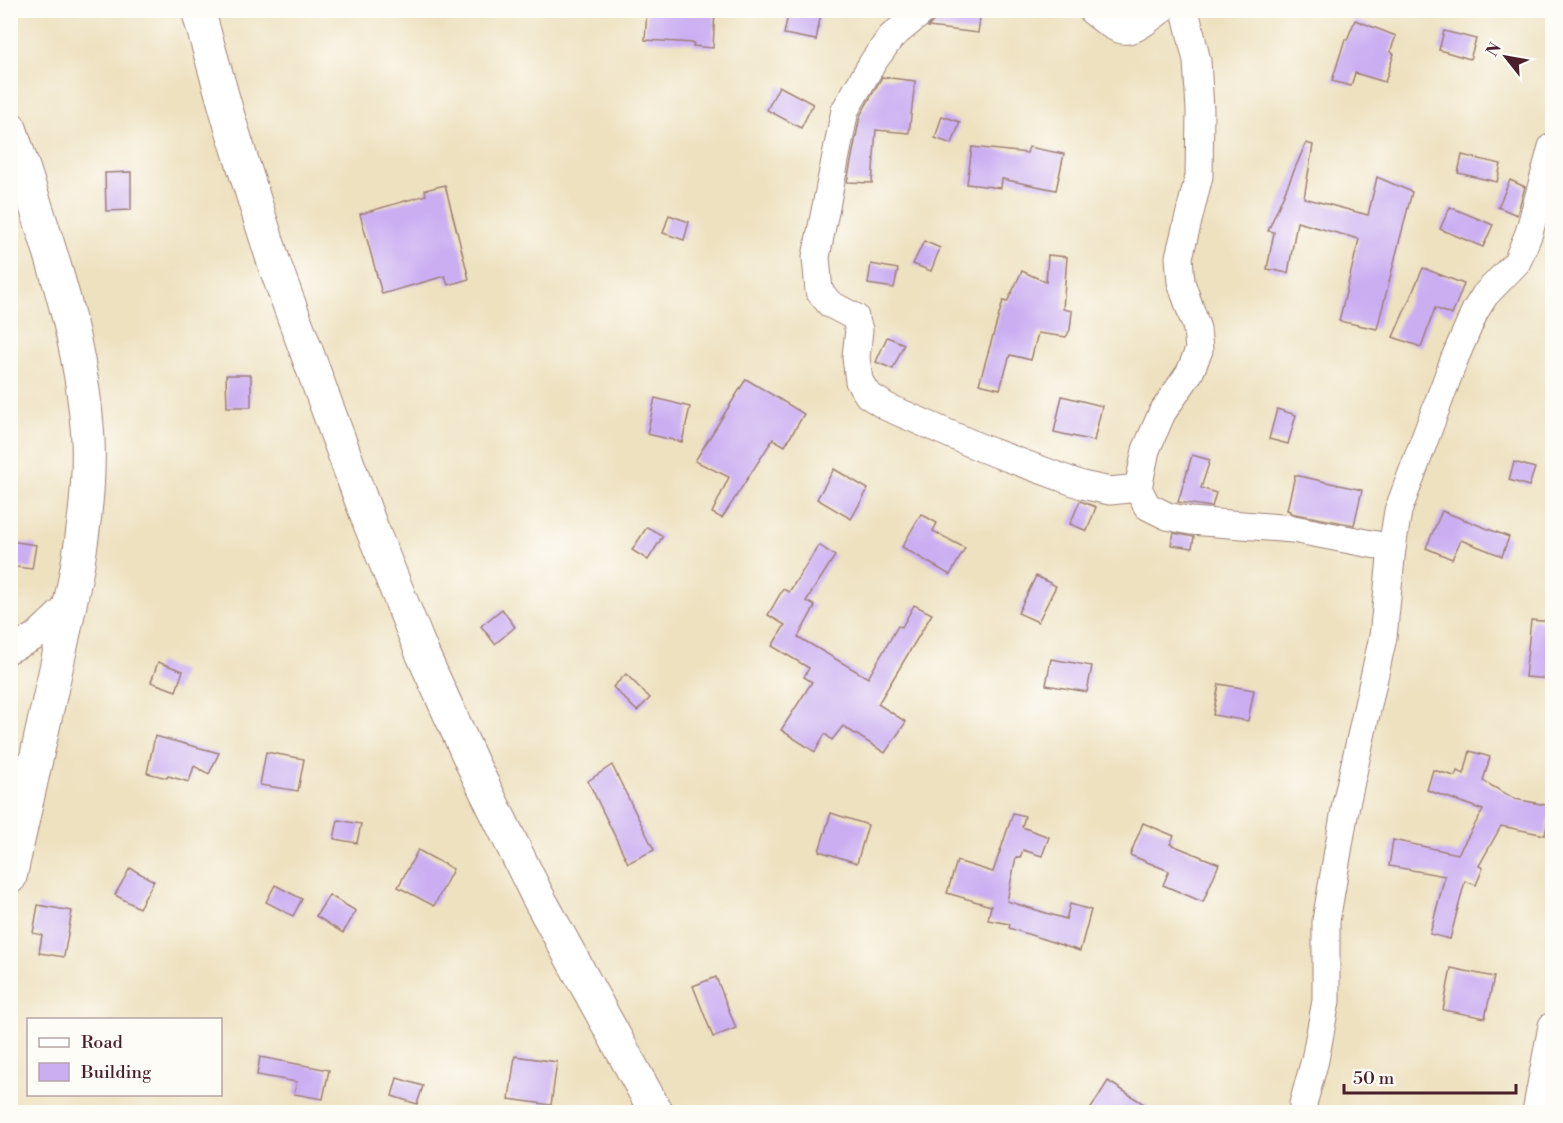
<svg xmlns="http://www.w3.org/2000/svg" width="1563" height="1123" font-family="'Libre Bodoni',serif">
	<rect width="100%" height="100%" fill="#fdfcf7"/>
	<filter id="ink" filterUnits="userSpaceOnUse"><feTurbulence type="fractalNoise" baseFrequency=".0167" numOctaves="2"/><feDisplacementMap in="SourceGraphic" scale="12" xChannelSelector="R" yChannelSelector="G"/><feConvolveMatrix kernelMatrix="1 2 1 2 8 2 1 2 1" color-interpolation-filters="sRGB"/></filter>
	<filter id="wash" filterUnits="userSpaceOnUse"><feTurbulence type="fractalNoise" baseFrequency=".008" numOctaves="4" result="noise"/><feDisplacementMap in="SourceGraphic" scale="24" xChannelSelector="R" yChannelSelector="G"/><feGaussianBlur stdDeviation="1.35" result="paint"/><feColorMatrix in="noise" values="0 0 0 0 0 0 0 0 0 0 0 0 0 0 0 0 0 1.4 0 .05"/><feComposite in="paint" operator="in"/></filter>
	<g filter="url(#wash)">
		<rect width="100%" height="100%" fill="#eee1c0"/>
		<g id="blocks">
			<g fill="#cbaef2">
				<polygon points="647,10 715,10 713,48 693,46 694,43 645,40"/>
				<polygon points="789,10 821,13 816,40 784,34"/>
				<polygon points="939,10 981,10 978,33 928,27 938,16"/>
				<polygon points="1355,20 1396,36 1390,52 1394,54 1385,82 1355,73 1351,86 1332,81 1345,39 1347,40"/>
				<polygon points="1444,31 1476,39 1470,59 1439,50"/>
				<polygon points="882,77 915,81 909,133 876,130 872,183 847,182 860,116"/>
				<polygon points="779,86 813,104 801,128 767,110"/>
				<polygon points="942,116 960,122 952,144 935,138"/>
				<polygon points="1306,143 1313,145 1304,198 1368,215 1377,177 1412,192 1377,329 1339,321 1359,239 1297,222 1288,273 1267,269 1274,232 1268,231"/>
				<polygon points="972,147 1027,153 1029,147 1064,154 1056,190 1002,179 1001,188 967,184"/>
				<polygon points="1462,155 1501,164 1497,182 1458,173"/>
				<polygon points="131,172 131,210 106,211 105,173"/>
				<polygon points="1510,180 1525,187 1517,215 1498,207"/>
				<polygon points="445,185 469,279 448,285 445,276 382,294 360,214 426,195 425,190"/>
				<polygon points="1450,207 1493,225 1483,247 1440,229"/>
				<polygon points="669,215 689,222 684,240 663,233"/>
				<polygon points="924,241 940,248 931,271 913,264"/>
				<polygon points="1048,255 1067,257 1063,309 1072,311 1070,330 1066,337 1038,333 1031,360 1010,355 1000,389 979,384 1003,301 1007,302 1022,271 1046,282"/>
				<polygon points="871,264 898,269 894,288 868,284"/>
				<polygon points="1423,268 1464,284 1452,315 1435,308 1421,347 1393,337"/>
				<polygon points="887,337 904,344 893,369 876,362"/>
				<polygon points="226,375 251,375 251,407 227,407"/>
				<polygon points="746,379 804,414 785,446 773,439 722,518 712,513 729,477 695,461"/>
				<polygon points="1062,396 1102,406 1094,441 1054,432"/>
				<polygon points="655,398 690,407 682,442 647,434"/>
				<polygon points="1277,409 1296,415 1288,444 1269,439"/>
				<polygon points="1192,455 1210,460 1201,488 1216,493 1212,507 1178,502"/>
				<polygon points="1514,462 1535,468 1529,486 1509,480"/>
				<polygon points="834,469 868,489 851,519 817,499"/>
				<polygon points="1295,475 1362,490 1354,525 1290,513 1290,511 1287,510"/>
				<polygon points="1080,501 1096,507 1087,531 1070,524"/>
				<polygon points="1442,511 1509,537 1502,556 1461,540 1452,559 1426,548"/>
				<polygon points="921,514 937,523 933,531 965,548 950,575 902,547"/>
				<polygon points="647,527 663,536 648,560 632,550"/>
				<polygon points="1174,533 1194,537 1192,548 1171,545"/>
				<polygon points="10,541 36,545 32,569 10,566"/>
				<polygon points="819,545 835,556 806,601 815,606 798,637 868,678 898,626 902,627 914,605 932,614 878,704 906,722 885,753 843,726 832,740 825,734 815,752 781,730 812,682 804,677 809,668 772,646 785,625 768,615 783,589 789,592"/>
				<polygon points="1036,576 1056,586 1038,622 1018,613"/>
				<polygon points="502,609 515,627 495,644 481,626"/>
				<polygon points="1531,620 1552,622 1552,679 1525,677"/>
				<polygon points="1051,659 1092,666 1087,692 1046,685"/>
				<polygon points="158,662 183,671 176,691 151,682"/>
				<polygon points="626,674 650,698 637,711 613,687"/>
				<polygon points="1219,684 1254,690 1248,721 1213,715"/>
				<polygon points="155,736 219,753 209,774 194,766 189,782 168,776 167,778 147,773"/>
				<polygon points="1470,751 1490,757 1483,781 1515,799 1551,806 1545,835 1501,826 1479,866 1483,868 1476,885 1465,881 1450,939 1430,934 1445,876 1389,866 1393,840 1458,854 1483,810 1427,790 1433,770 1455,776 1457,771 1464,774"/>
				<polygon points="266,752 304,759 298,791 260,785"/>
				<polygon points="612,765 654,850 628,863 588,781"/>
				<polygon points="831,813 868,825 857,863 819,851"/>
				<polygon points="1013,813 1025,816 1022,827 1049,837 1042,856 1023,850 1020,858 1016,857 1007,901 1066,919 1070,904 1091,910 1080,951 1009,928 1010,924 988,920 991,906 947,893 957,861 993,872"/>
				<polygon points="338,820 361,824 357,843 334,839"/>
				<polygon points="1143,823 1174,836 1170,844 1219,864 1203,902 1163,885 1169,871 1130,855"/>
				<polygon points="418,850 453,869 434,906 398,887"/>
				<polygon points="130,868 154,881 139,908 115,895"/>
				<polygon points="275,885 302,899 293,916 266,902"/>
				<polygon points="329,895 356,911 343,933 316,916"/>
				<polygon points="38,905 72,911 64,957 39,953 42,935 33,933"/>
				<polygon points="1451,968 1494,977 1485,1018 1443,1010"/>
				<polygon points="716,977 736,1028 713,1037 693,986"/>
				<polygon points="515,1056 557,1062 551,1105 509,1099"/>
				<polygon points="260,1057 329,1070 323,1099 294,1094 297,1082 257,1075"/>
				<polygon points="397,1078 423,1086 417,1104 392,1096"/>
				<polygon points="1108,1081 1158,1113 1088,1113"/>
			</g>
		</g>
	</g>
	<g filter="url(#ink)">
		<use href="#blocks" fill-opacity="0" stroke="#9c8076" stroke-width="1.5"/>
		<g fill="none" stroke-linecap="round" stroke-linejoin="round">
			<g stroke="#9c8076" stroke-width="29">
				<g id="minor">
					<polyline points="924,10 891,37 873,62 845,110 816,257 819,291 830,304 855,317 859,330 856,357 859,381 868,395 887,407 984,449 1082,485 1110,491 1138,488"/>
					<path d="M1091,10C1125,38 1127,36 1161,10"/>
					<polyline points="1185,10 1197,61 1200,110 1199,176 1179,257 1181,282 1197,329 1199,350 1190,372 1162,413 1146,450 1138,488 1147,506 1167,516 1191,521 1293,529 1392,548"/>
					<polyline points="10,649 36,636 70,604"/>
					<polyline points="1304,1112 1303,1104 1315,1060 1326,1001 1326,921 1346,804 1383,637 1392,548 1398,511 1454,360 1475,311 1485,295 1517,262 1529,233 1552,147"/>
					<polyline points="1536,1112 1552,1026"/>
				</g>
			</g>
			<g stroke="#9c8076" stroke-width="35">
				<path id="major" d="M10,128C43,230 82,332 88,440C91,513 73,593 57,664C42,735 26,806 10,877"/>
			</g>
			<g stroke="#9c8076" stroke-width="35">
				<polyline id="highway" points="198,10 230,123 275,266 370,524 423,655 473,765 537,895 656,1112"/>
			</g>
			<use href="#minor" stroke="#fff" stroke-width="27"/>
			<use href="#major" stroke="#fff" stroke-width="33"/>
			<use href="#highway" stroke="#fff" stroke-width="33"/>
		</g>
	</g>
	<rect width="1563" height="1123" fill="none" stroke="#fdfcf7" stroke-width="36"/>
	<rect x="27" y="1018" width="195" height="78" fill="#fdfcf7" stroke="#b5a4a5" stroke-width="1.5"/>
	<rect x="39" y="1038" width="30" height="9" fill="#ffffff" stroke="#b5a4a5" stroke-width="1.5"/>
	<text x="81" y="1048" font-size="18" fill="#4a1f2b">Road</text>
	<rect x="39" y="1063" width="30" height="18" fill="#cbaef2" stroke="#b5a4a5" stroke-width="1.5"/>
	<text x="81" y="1078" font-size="18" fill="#4a1f2b">Building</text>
	<g transform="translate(1506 57) rotate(301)" stroke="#fdfcf7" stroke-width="4.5" paint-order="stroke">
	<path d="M0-4.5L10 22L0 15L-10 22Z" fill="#4a1f2b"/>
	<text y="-9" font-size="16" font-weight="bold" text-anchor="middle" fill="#4a1f2b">N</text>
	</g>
	<path d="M1344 1084v9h172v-9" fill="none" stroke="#4a1f2b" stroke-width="3"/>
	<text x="1353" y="1084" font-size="18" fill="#4a1f2b" stroke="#fdfcf7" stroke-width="4.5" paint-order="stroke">50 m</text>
</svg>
